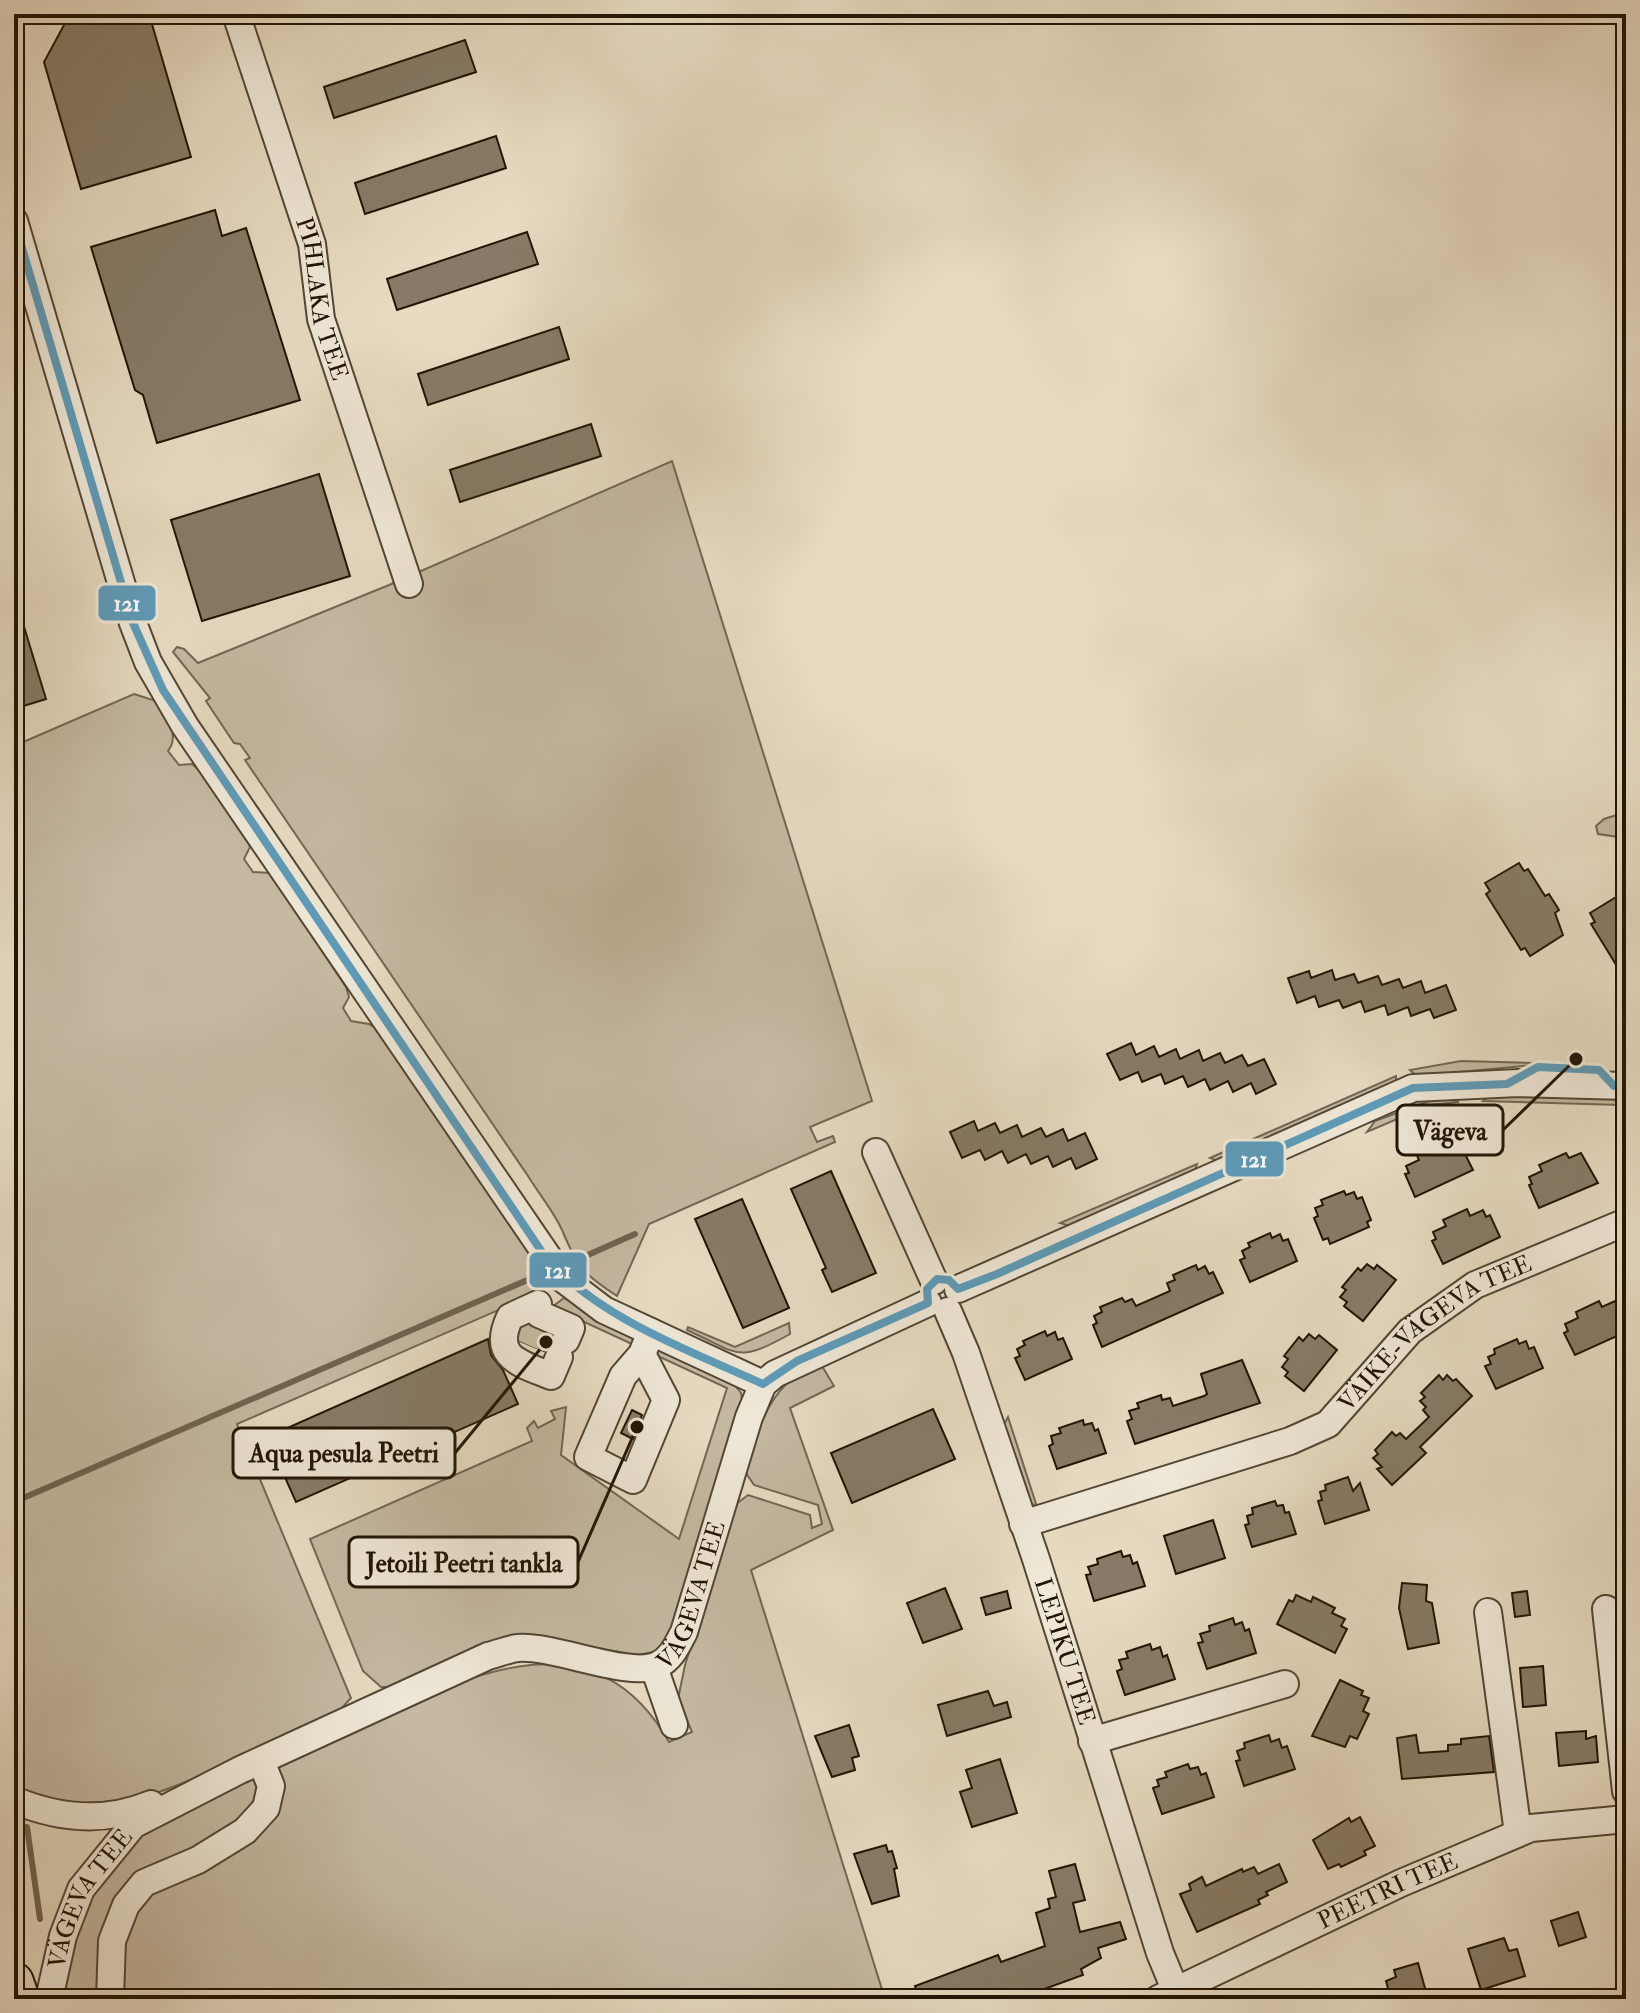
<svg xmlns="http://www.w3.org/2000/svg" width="1640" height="2013" font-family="'IM FELL Double Pica',serif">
	<rect width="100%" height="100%" fill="#e7dbc2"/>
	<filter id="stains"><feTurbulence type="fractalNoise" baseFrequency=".0025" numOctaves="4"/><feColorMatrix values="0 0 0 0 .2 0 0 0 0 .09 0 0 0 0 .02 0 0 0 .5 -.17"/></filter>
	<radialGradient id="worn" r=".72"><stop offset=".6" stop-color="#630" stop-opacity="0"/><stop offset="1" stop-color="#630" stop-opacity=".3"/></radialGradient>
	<g fill="#c5b9a2" stroke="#726654" stroke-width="2">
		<path d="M672,461L872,1101L810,1127L817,1142L833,1136L835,1142L649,1224L617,1296C582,1273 578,1268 562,1230C554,1212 539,1194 528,1176L245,760L250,758L240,744L234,743L206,701L210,698L173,652L177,647L184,649L198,663L389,585Z"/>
		<path d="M134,694L156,701C165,717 181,734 168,751L179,765L192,764L201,772L248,841L250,847L244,859L253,872L270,873L346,987L349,997L343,1008L351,1021L369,1024L378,1030L545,1277L538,1293L526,1298L237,1424L351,1698L340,1710C282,1737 149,1809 90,1807C65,1807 36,1799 14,1787V746Z"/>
		<polygon points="1626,812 1626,838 1598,834 1596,826 1604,819"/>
		<polygon points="1461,1061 1534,1063 1534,1065 1417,1076 1410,1070"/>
		<polygon points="1396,1076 1396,1083 1221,1162 1210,1158"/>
		<polygon points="1491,1094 1621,1098 1621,1105 1483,1101"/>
		<polygon points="1440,1097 1459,1102 1430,1105 1367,1132 1375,1121"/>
		<polygon points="1197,1164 1195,1170 1070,1226 1060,1223"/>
		<polygon points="564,1298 729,1378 741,1393 743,1404 669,1638 654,1652 637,1655 546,1639 396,1687 381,1687 363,1671 310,1539 532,1441 527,1428 534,1421 538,1428 555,1419 551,1411 566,1407 561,1455 679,1539 727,1388 552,1307"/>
		<path d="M789,1323L790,1334C736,1364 740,1354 687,1330L688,1327L735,1347Z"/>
		<path d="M822,1366L834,1386L790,1408L833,1530L751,1570L885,1999H62L61,1988L85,1900L125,1845L156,1821C219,1792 281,1763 344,1734C453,1684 589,1602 669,1742L692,1732L678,1699L685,1665L736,1504L748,1495L810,1515L812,1528L822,1524L818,1505L754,1485L746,1473C756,1432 772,1374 822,1366Z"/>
		<polygon points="1008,1417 1037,1507 1029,1502 1003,1426"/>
	</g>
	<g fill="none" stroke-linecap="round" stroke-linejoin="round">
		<g stroke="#6f6350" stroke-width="6">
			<polyline points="581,1258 635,1234"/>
			<polyline points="14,1502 532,1278"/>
			<polyline points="27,1827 40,1919"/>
			<polyline points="75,1999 75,1995"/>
		</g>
	</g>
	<g fill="#877b67" stroke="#201405" stroke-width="2">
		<polygon points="70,14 149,14 191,157 81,189 44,62"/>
		<polygon points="465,40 476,72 334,118 324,87"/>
		<polygon points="496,136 506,168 365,214 355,183"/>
		<polygon points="215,210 222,236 246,228 300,400 157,443 143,395 135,390 91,247"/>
		<polygon points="527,232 538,264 397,310 387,279"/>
		<polygon points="559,327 569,359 428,405 418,374"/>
		<polygon points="591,424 601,456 460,502 450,470"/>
		<polygon points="319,474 350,576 202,621 171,520"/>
		<polygon points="14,607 18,607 46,699 14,709"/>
		<polygon points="1519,863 1524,871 1528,869 1545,896 1549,894 1559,910 1555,913 1563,935 1530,956 1525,948 1521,950 1486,894 1490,891 1485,883"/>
		<polygon points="1626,891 1626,981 1591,924 1595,922 1590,913"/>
		<polygon points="1332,970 1335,980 1354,974 1358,983 1378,976 1382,985 1399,979 1403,988 1421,981 1425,993 1446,985 1456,1010 1434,1018 1430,1009 1411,1016 1408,1007 1388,1015 1385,1005 1365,1012 1361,1001 1343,1008 1339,1000 1319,1007 1315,996 1297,1003 1288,978 1309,971 1311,978"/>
		<polygon points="1131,1043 1136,1055 1154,1046 1159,1057 1176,1049 1180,1059 1199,1050 1203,1061 1220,1053 1225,1063 1242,1055 1248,1066 1264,1059 1276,1084 1256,1094 1251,1083 1233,1092 1228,1081 1210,1090 1205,1079 1188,1087 1183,1076 1165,1084 1161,1074 1142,1082 1138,1072 1120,1080 1107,1054"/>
		<polygon points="974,1121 978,1131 995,1123 1000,1133 1017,1125 1022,1137 1041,1128 1046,1137 1063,1129 1068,1141 1085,1133 1097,1159 1076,1169 1071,1158 1053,1167 1048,1156 1031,1164 1026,1154 1008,1163 1002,1151 985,1160 980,1150 962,1158 950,1132"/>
		<polygon points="1439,1143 1442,1149 1455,1143 1459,1150 1462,1148 1473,1170 1415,1197 1405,1174 1409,1173 1406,1166 1419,1160 1416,1153"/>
		<polygon points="1566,1153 1569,1158 1581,1153 1598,1183 1539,1208 1529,1185 1532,1184 1529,1177 1542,1171 1539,1165"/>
		<polygon points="831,1171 876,1273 832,1292 822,1270 826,1268 791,1189"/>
		<polygon points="1344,1191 1346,1195 1354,1192 1357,1199 1362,1197 1371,1220 1367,1222 1369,1227 1330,1244 1328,1238 1323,1240 1314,1218 1318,1216 1315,1208 1323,1205 1321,1200"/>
		<polygon points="742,1199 789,1308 743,1328 695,1219"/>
		<polygon points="1467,1209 1470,1216 1483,1210 1486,1217 1490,1215 1500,1237 1443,1264 1432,1241 1436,1239 1433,1232 1446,1226 1443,1220"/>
		<polygon points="1270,1233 1272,1238 1280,1234 1283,1241 1288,1239 1297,1261 1250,1282 1240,1260 1245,1258 1242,1251 1250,1247 1248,1243"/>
		<polygon points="1367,1264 1374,1269 1377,1265 1396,1280 1363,1321 1344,1306 1347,1302 1340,1297 1346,1290 1342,1287 1358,1268 1361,1271"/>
		<polygon points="1196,1265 1198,1270 1205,1266 1209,1274 1213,1272 1223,1293 1102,1347 1093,1325 1097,1323 1094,1316 1102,1312 1100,1307 1122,1298 1125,1302 1132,1299 1136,1306 1170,1291 1167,1283 1175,1280 1173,1275"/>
		<polygon points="1599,1301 1602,1307 1615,1301 1618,1308 1622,1306 1626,1332 1575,1355 1564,1333 1568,1331 1565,1324 1578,1318 1576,1312"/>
		<polygon points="529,1326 551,1337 551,1344 544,1351 520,1341 523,1329"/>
		<polygon points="1045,1331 1047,1336 1055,1332 1058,1340 1063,1338 1072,1359 1025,1380 1015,1358 1020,1356 1017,1349 1025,1345 1023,1341"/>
		<polygon points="1309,1334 1315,1339 1319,1335 1337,1350 1304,1391 1285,1376 1288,1372 1282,1367 1288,1359 1284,1356 1299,1337 1303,1341"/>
		<polygon points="488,1339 491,1355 503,1370 518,1404 296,1502 267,1437"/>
		<polygon points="1517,1339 1519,1344 1526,1341 1529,1349 1534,1347 1543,1368 1496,1389 1485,1366 1491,1364 1488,1357 1495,1354 1494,1349"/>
		<polygon points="1242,1360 1260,1403 1135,1444 1127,1421 1132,1419 1129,1411 1139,1408 1137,1403 1161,1395 1162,1400 1170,1398 1173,1406 1204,1396 1207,1394 1201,1374"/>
		<polygon points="1439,1375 1443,1380 1447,1375 1453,1381 1456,1379 1472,1396 1420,1447 1426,1453 1392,1485 1377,1469 1382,1467 1373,1458 1378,1454 1375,1450 1392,1432 1396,1436 1400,1433 1406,1439 1429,1417 1423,1410 1426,1407 1420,1401 1425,1397 1421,1393"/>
		<polygon points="933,1409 955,1459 852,1503 831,1453"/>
		<polygon points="632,1410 642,1415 633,1439 621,1433"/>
		<polygon points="1083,1420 1084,1425 1092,1423 1095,1431 1098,1429 1106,1453 1057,1469 1049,1446 1053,1444 1051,1436 1061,1433 1059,1428"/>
		<polygon points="1348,1477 1353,1491 1360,1483 1369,1510 1325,1524 1318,1501 1322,1500 1320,1492 1326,1490 1325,1485"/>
		<polygon points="1275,1501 1277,1506 1283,1505 1285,1513 1289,1512 1296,1534 1252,1547 1245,1525 1249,1524 1247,1516 1253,1514 1252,1508"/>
		<polygon points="1213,1520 1225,1558 1176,1574 1164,1536"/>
		<polygon points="1121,1551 1123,1557 1130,1555 1133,1564 1137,1562 1145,1586 1094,1601 1086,1575 1091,1574 1088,1567 1098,1564 1097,1559"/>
		<polygon points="1402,1583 1427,1585 1426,1601 1432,1603 1439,1643 1408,1649 1399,1608"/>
		<polygon points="945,1588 962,1629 923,1643 907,1603"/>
		<polygon points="1007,1591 1011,1608 986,1615 981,1598"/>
		<polygon points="1527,1591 1530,1615 1515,1617 1512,1593"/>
		<polygon points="1296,1595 1311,1602 1313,1597 1335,1608 1332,1613 1345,1619 1341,1626 1347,1629 1335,1653 1277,1624 1289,1600 1293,1602"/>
		<polygon points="1233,1618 1235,1625 1242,1622 1245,1631 1249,1629 1256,1653 1207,1669 1198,1643 1203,1642 1200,1634 1210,1631 1209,1626"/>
		<polygon points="1150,1644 1152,1650 1160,1647 1163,1657 1167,1655 1175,1679 1125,1695 1117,1671 1122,1669 1119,1660 1128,1658 1126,1652"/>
		<polygon points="1543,1666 1546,1705 1523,1707 1520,1668"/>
		<polygon points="1340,1680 1363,1691 1361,1695 1369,1698 1363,1711 1369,1714 1357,1739 1350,1736 1345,1747 1312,1736"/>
		<polygon points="988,1691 994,1706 1007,1702 1011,1717 947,1736 938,1705"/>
		<polygon points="849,1725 859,1756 852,1758 855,1770 832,1777 815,1736"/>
		<polygon points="1586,1731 1586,1739 1596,1736 1598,1762 1559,1766 1556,1733"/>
		<polygon points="1269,1735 1271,1742 1279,1739 1282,1748 1287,1746 1295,1769 1244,1786 1236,1761 1240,1760 1237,1751 1245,1748 1244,1743"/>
		<polygon points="1416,1735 1419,1753 1448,1751 1448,1745 1461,1744 1461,1739 1489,1736 1494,1772 1402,1779 1397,1738"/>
		<polygon points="1000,1759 1017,1813 972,1827 960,1792 972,1788 966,1770"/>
		<polygon points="1188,1764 1190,1769 1198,1767 1201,1775 1206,1773 1214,1797 1162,1814 1153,1788 1159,1786 1157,1780 1167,1777 1165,1772"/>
		<polygon points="1360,1817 1375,1846 1364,1851 1366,1855 1341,1867 1339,1864 1328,1869 1313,1840 1349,1818 1351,1822"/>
		<polygon points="886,1845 888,1852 892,1851 897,1868 894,1869 899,1896 872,1904 854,1854"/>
		<polygon points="1075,1864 1085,1900 1073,1903 1080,1932 1120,1922 1126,1939 1098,1948 1101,1958 1081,1969 1083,1975 1017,1999 1011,1992 995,1998 993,1992 974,1999 919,1999 915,1986 998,1955 1001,1962 1045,1946 1036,1913 1050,1908 1048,1899 1056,1897 1049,1871"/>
		<polygon points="1279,1864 1287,1882 1266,1892 1268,1895 1258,1900 1260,1904 1197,1932 1180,1894 1191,1890 1189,1884 1202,1877 1206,1886 1242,1869 1243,1872 1254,1867 1258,1874"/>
		<polygon points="1578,1912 1586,1937 1559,1946 1551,1921"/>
		<polygon points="1504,1938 1509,1951 1517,1949 1525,1976 1481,1990 1468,1949"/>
		<polygon points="1418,1963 1428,1999 1391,1999 1386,1981 1396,1977 1394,1970"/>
	</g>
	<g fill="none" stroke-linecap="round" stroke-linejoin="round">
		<polyline stroke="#c9bda6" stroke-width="26" stroke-dasharray="26 13" stroke-linecap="butt" points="526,1344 534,1326"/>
		<g stroke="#524634" stroke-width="30">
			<g id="minor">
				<path id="s1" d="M236,14L312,244L321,319L409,584"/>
				<polyline points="14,221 133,623 148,662 185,726 563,1279 604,1310 763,1384"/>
				<polyline points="876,1152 934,1281"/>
				<polyline points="958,1289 1413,1088 1518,1083 1626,1086"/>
				<path id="s2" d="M948,1311L966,1353L1036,1559L1160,1953L1179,1999"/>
				<polyline points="642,1354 666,1400 633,1480 588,1457 623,1376 642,1354 651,1332"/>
				<path d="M559,1357L551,1376C519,1363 491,1357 510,1317L538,1304L539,1314L571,1328L566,1340"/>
				<path id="s3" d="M1023,1524L1290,1441L1328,1424L1410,1331L1475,1285L1626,1222"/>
				<polyline points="1606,1609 1626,1791"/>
				<polyline points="1488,1612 1518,1833"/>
				<polyline points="654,1667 674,1725"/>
				<polyline points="1092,1741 1285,1684"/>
				<path d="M14,1800C59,1819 105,1823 151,1804"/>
				<path id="s4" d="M49,1999L63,1936L81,1889L133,1825L240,1770L488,1656C497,1654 508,1649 518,1648C554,1645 630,1679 658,1665C672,1658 677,1645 684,1632L749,1417L763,1384L775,1374L928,1303"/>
				<polyline points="110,1999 112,1941 126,1905 144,1883 198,1860 245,1831 266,1808 271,1786 261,1761"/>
				<path id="s5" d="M1158,1999L1401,1883L1531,1828L1626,1819"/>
			</g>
		</g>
		<g stroke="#201405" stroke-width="42">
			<polyline id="highway" points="14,1982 20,1999"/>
		</g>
		<use href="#minor" stroke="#efe8d7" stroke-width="26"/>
		<use href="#highway" stroke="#e7dbc2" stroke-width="38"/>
		<g stroke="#efe8d7" stroke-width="14">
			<path id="bus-1" d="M14,221L133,623L163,690L548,1261C608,1322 686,1349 763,1384L797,1361L928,1303L927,1289L937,1279L949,1280L958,1289L997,1274L1413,1088L1507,1084L1538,1067L1599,1070L1614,1086H1626"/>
		</g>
		<use href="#bus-1" stroke="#5e9bb9" stroke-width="8"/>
	</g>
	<g text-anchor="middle" stroke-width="6" stroke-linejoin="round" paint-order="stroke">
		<g font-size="24" fill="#201405" stroke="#efe8d7">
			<text dy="8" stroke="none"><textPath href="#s1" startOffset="298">PIHLAKA TEE</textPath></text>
			<text dy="8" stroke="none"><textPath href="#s3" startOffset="464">VÄIKE-VÄGEVA TEE</textPath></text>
			<text dy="8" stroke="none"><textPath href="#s4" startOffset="844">VÄGEVA TEE</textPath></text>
			<text dy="8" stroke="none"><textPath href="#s2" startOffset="360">LEPIKU TEE</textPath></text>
			<text dy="8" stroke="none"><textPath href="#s5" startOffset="254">PEETRI TEE</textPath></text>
			<text dy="8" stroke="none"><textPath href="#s4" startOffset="110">VÄGEVA TEE</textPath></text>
		</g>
	</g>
	<path fill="none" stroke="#201405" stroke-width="3" d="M1576 1059L1503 1130M546 1342L455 1453M637 1427L578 1562"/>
	<g fill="#201405" stroke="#efe8d7" stroke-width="3">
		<circle cx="1576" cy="1059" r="8"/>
		<circle cx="546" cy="1342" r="8"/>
		<circle cx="637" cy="1427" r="8"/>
	</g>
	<g fill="#efe8d7" stroke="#201405" stroke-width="3">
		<rect x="1397" y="1105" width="106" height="50" rx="8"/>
		<rect x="233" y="1428" width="222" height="50" rx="8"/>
		<rect x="349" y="1537" width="229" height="50" rx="8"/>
	</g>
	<g font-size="26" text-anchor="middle" font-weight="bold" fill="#201405">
		<text x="1450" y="1140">Vägeva</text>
		<text x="344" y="1462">Aqua pesula Peetri</text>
		<text x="464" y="1572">Jetoili Peetri tankla</text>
	</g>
	<g stroke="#efe8d7" stroke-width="3">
		<rect x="97" y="584" width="60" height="38" rx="8" fill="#5e9bb9"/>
		<rect x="1224" y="1140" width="61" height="38" rx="8" fill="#5e9bb9"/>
		<rect x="528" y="1251" width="60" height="38" rx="8" fill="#5e9bb9"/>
	</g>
	<g font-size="22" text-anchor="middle" font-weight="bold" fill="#fff">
		<text x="127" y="611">121</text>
		<text x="1254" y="1167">121</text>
		<text x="558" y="1278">121</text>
	</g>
	<rect width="1640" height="2013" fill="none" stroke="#e7dbc2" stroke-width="48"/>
	<rect x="16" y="16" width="1608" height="1981" fill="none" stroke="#201405" stroke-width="4"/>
	<rect x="24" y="24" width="1592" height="1965" fill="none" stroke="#201405" stroke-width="2"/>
	<rect width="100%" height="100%" filter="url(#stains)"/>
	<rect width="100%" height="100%" fill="url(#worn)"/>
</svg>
